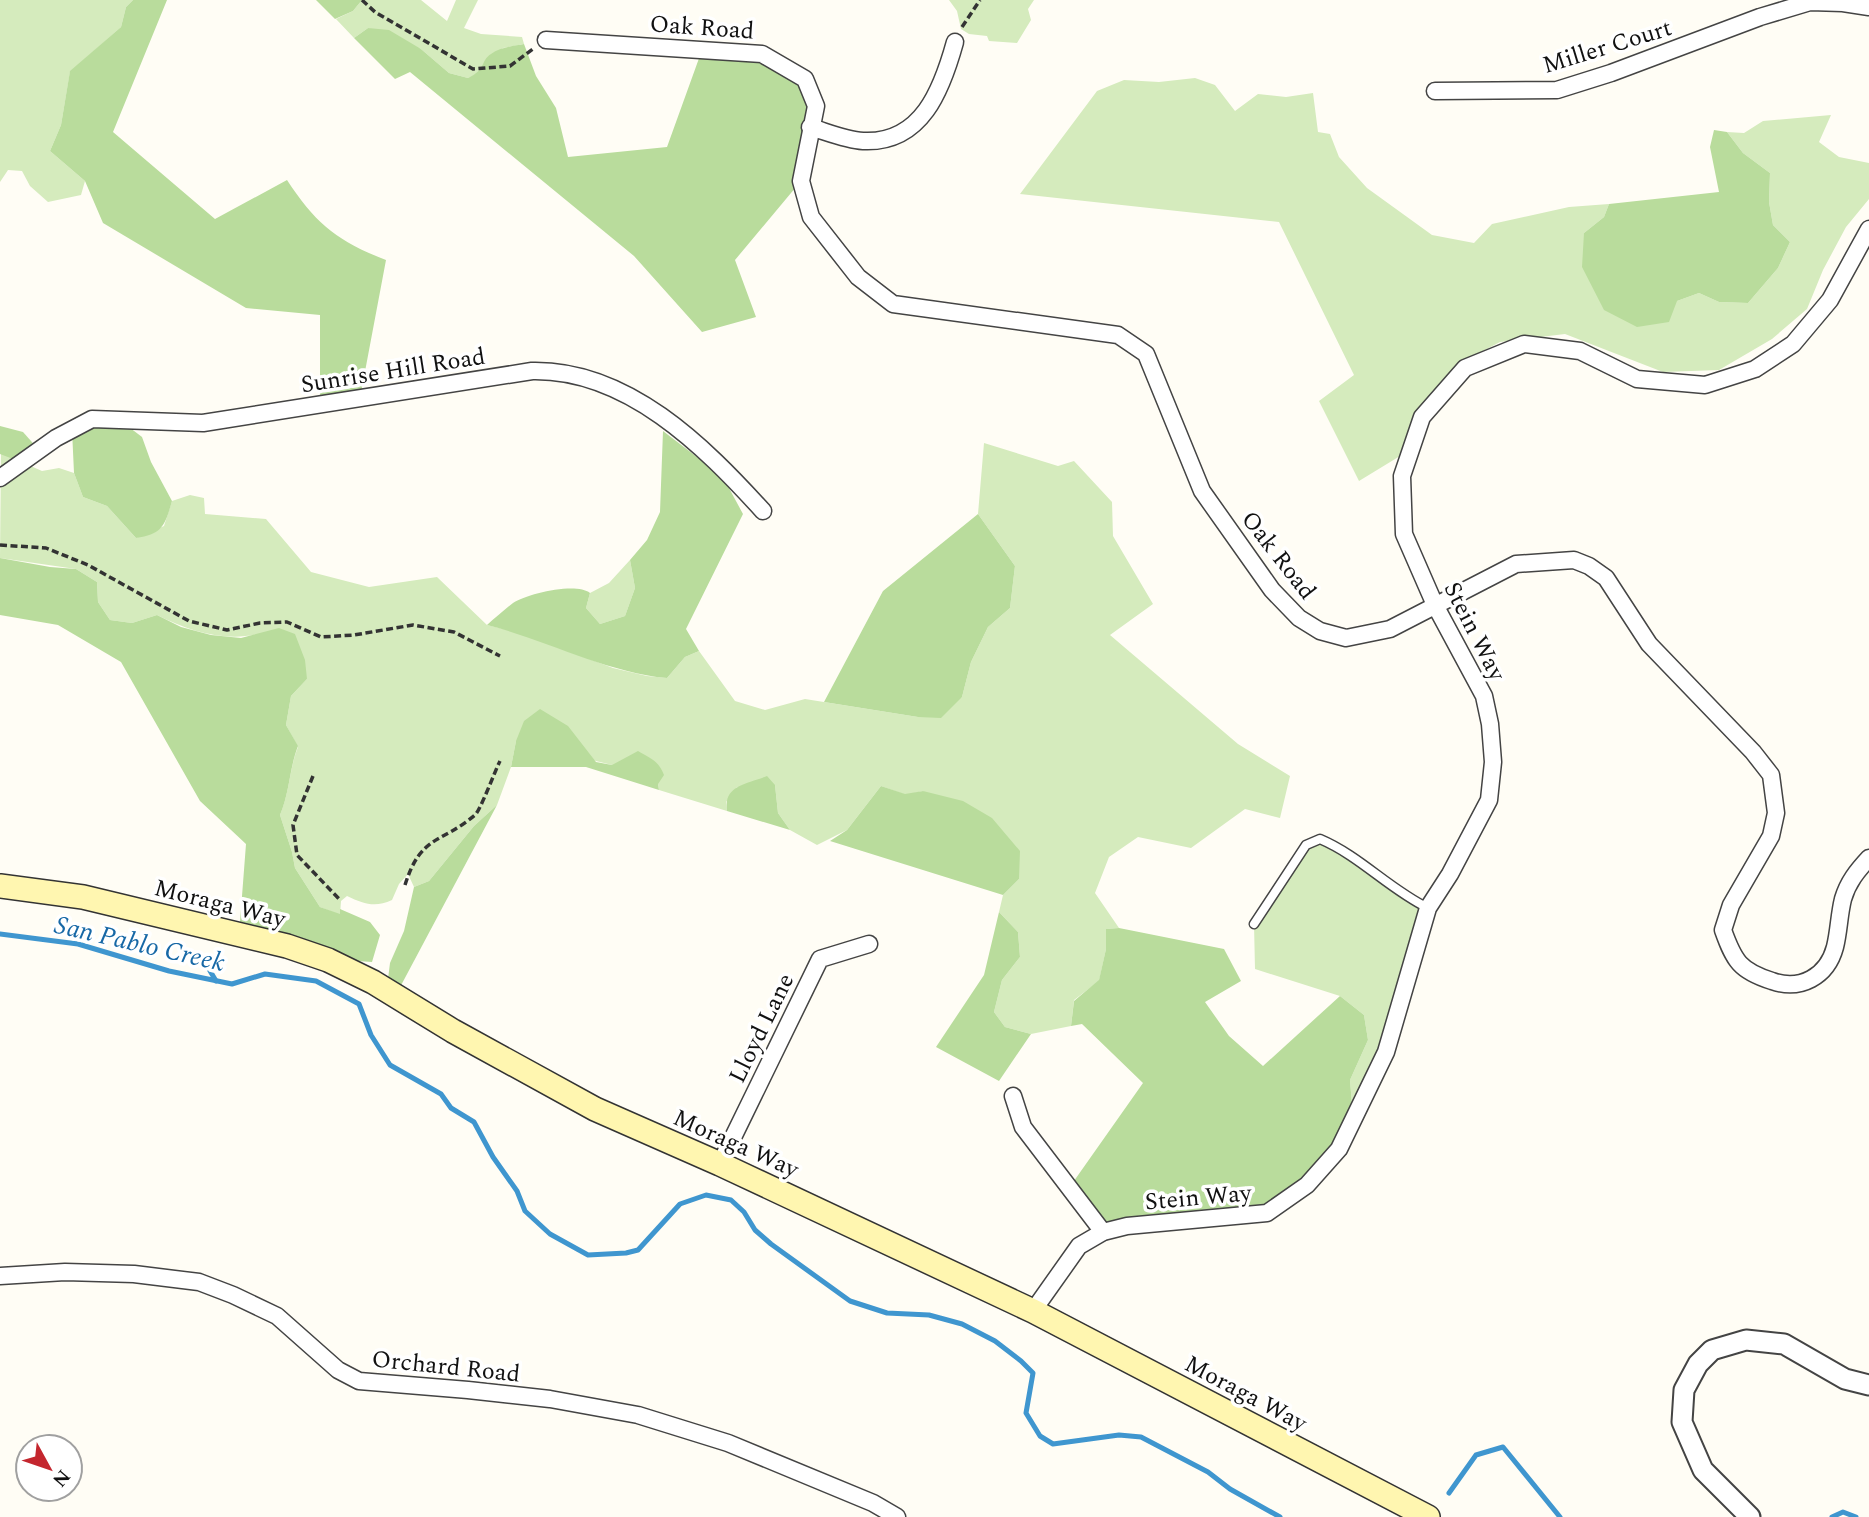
<svg xmlns="http://www.w3.org/2000/svg" width="1869" height="1517" font-family="Spectral,serif">
	<rect width="100%" height="100%" fill="#fffdf5"/>
	<g fill="#d5ebbd">
		<polygon points="0,0 133,0 126,7 121,27 70,72 61,125 50,151 85,181 81,195 48,202 30,186 22,171 8,170 0,182"/>
		<polygon points="362,0 421,0 447,21 456,0 478,0 464,28 481,34 522,37 524,44 503,48 479,73 468,78 449,73 421,49 368,28 354,38 336,19 353,11"/>
		<polygon points="949,0 1034,0 1028,9 1031,20 1017,43 989,41 987,36 969,34 961,29 957,11"/>
		<polygon points="1195,78 1215,85 1235,111 1258,94 1286,97 1313,93 1318,132 1330,134 1339,157 1367,188 1432,235 1474,243 1492,224 1569,207 1609,204 1604,217 1584,233 1677,301 1699,293 1719,302 1748,303 1778,268 1790,242 1773,225 1769,202 1770,173 1743,153 1727,132 1744,133 1763,121 1831,115 1819,142 1839,157 1869,163 1869,199 1846,227 1823,270 1807,309 1772,339 1719,370 1663,372 1565,334 1500,342 1460,363 1421,406 1400,456 1359,481 1319,401 1354,375 1279,222 1020,194 1097,91 1124,80 1159,82"/>
		<path d="M984,443L1058,466L1074,461L1112,502L1113,536L1153,604L1110,635L1238,744L1290,776L1280,818L1245,809L1191,848L1138,837L1109,857L1095,893L1119,928L1106,929V949L1099,981L1074,1000L1071,1026L1031,1034L1005,1027L994,1012L1002,980L1020,957L1018,932L999,912L1003,895L1019,879L923,791L906,795L881,786L847,830L817,845L790,830L778,813L775,785L737,787L726,802L727,811L659,790L658,784L612,765L516,741L511,767L497,805L474,826L429,881L414,887L408,874L399,884L392,900C375,908 364,904 347,896L341,901L340,915L320,907L295,868L292,852L280,815C290,791 289,770 298,747L286,725L291,696L307,679L259,634C223,642 189,631 157,615L132,623L110,620L98,602L97,582L76,569L0,558L1,453L42,471L59,468L74,473L83,497L107,506L136,538L164,526L172,501L190,495L204,498L205,514L266,519L311,572L369,587L437,577L487,625L524,634L613,668L647,676L667,678L685,657L699,651L735,701L765,710L805,699L918,717L962,697L971,662L988,627L1010,608L1015,566L978,514Z"/>
		<polygon points="630,560 635,588 625,616 600,624 586,608 590,593 609,583"/>
		<polygon points="1320,839 1428,908 1420,942 1353,1117 1350,1080 1368,1040 1364,1015 1340,996 1255,969 1254,924 1306,845"/>
	</g>
	<g fill="#b9dc9c">
		<path d="M133,0H167L113,132L215,219L287,180C316,224 337,241 386,260L360,398L320,405V315L246,308L103,223L85,181L50,151L61,125L70,71L121,27L126,7Z"/>
		<polygon points="316,0 362,0 353,11 335,19"/>
		<path d="M368,28L389,30L421,49L449,73L468,78C487,69 480,61 491,54C500,47 514,46 524,44L536,76L556,108L568,157L667,147L702,50L762,54L805,79L816,106L801,181L735,260L756,317L702,332L634,256L410,72L395,79L354,38Z"/>
		<polygon points="1714,130 1727,132 1743,153 1770,173 1769,202 1773,225 1790,242 1778,268 1748,303 1719,302 1699,293 1677,301 1669,322 1637,327 1604,310 1582,267 1584,233 1604,217 1609,204 1719,192 1710,147"/>
		<path d="M121,421L142,437L151,462L172,501C165,525 163,534 136,538L107,506L83,497L74,473L72,430Z"/>
		<polygon points="0,426 23,432 39,450 21,462 0,454"/>
		<path d="M663,431L723,477L743,514L686,629L699,651L685,657L667,678C605,672 547,640 487,625C495,618 504,610 513,603C527,594 576,582 590,593L586,608L600,624L625,616L635,588L630,560L647,540L660,512Z"/>
		<polygon points="978,514 1015,566 1010,608 988,627 971,662 962,697 941,718 918,717 824,702 883,591"/>
		<path d="M0,558L50,567L76,569L97,582L98,602L110,620L132,623L157,615L181,627L211,635L241,638L279,628L295,634L305,660L307,679L291,696L286,725L298,746C289,770 290,791 280,815L292,852L295,868L320,907L340,914V909L370,922L380,935L372,962L357,961L331,948L328,960L239,935L246,844L200,801L121,662L58,625L0,615Z"/>
		<path d="M540,709L568,726L596,762L612,765L638,751C650,758 659,761 664,775L658,784L659,790L586,767H511L516,741L524,721Z"/>
		<path d="M767,776L775,785L778,813L790,830L727,811C723,785 747,784 767,776Z"/>
		<polygon points="881,786 905,794 923,791 963,801 992,818 1020,851 1019,879 1003,895 830,841 847,830"/>
		<polygon points="497,805 398,991 388,979 390,963 404,931 414,887 429,881 474,826"/>
		<polygon points="999,912 1018,932 1020,957 1002,980 994,1012 1005,1027 1031,1034 999,1081 936,1047 984,975"/>
		<polygon points="1119,928 1224,949 1241,981 1205,1002 1229,1036 1263,1066 1340,996 1364,1015 1368,1040 1350,1080 1353,1117 1339,1149 1267,1213 1103,1232 1069,1188 1143,1083 1082,1024 1071,1026 1074,1001 1099,980 1106,949 1106,929"/>
	</g>
	<g fill="none" stroke-linecap="round" stroke-linejoin="round">
		<g stroke="#3f96cf" stroke-width="5">
			<polyline points="0,934 78,944 169,971 232,984 265,974 316,981 359,1004 371,1035 390,1065 441,1094 451,1108 474,1122 493,1157 517,1191 525,1211 550,1234 588,1255 626,1253 638,1250 680,1204 706,1195 731,1200 744,1212 755,1230 771,1244 850,1301 887,1313 929,1315 962,1324 995,1341 1021,1361 1033,1373 1026,1413 1040,1436 1053,1444 1119,1435 1141,1437 1208,1472 1230,1489 1280,1517"/>
			<polyline points="206,964 216,981"/>
			<polyline points="1449,1493 1476,1455 1503,1447 1560,1517"/>
			<polyline points="1832,1517 1843,1512 1856,1517"/>
		</g>
		<g stroke="#444" stroke-width="11">
			<path id="service" d="M1254,924L1306,845L1320,839C1360,856 1389,889 1428,908"/>
		</g>
		<g stroke="#444" stroke-width="19">
			<g id="minor">
				<path d="M546,40L762,54L805,79L816,106L801,181L811,217L858,277L893,304L1118,335L1146,354L1202,491L1272,590L1299,618L1320,631L1346,638L1390,629L1516,564L1574,560L1589,566L1606,578L1649,644L1753,752L1771,775L1776,813L1771,836L1731,905L1723,930C1734,961 1740,971 1772,981C1800,991 1827,977 1835,947C1839,931 1839,915 1843,899C1848,882 1857,871 1869,858"/>
				<polyline points="1435,91 1557,90 1611,73 1760,17 1810,2 1843,3 1869,7"/>
				<path d="M810,127C827,132 846,140 863,141C922,144 942,89 955,42"/>
				<path d="M0,478L56,438L92,419L203,423L532,371C627,369 704,446 763,511"/>
				<polyline points="1013,1096 1023,1127 1103,1232"/>
				<polyline points="720,1164 820,959 869,944"/>
				<polyline points="0,1276 65,1272 134,1274 199,1282 233,1295 277,1316 338,1370 359,1381 468,1390 550,1399 638,1415 728,1443 873,1503 897,1517"/>
				<polyline points="1033,1311 1079,1246 1103,1232 1127,1226 1267,1213 1307,1185 1339,1149 1386,1052 1428,908 1450,874 1489,800 1493,762 1490,724 1484,696 1435,605 1404,534 1402,476 1422,417 1465,368 1524,344 1580,351 1637,379 1705,385 1755,369 1793,344 1830,300 1869,229"/>
			</g>
		</g>
		<g stroke="#444" stroke-width="23">
			<polyline id="tertiary" points="1750,1517 1703,1470 1682,1422 1684,1390 1698,1364 1712,1350 1746,1340 1784,1344 1845,1379 1869,1385"/>
		</g>
		<g stroke="#333" stroke-width="26">
			<polyline id="secondary" points="0,886 83,897 287,946 328,960 373,982 453,1031 595,1109 720,1164 1033,1311 1428,1517"/>
		</g>
		<g stroke="#333" stroke-width="3.5" stroke-dasharray="7 3.5" stroke-linecap="butt">
			<polyline points="362,0 375,12 473,69 510,66 533,49"/>
			<polyline points="962,27 980,0"/>
			<polyline points="0,545 46,548 88,565 189,621 227,630 260,623 287,622 321,637 354,635 413,625 454,632 500,656"/>
			<polyline points="313,776 293,825 297,855 341,901"/>
			<path d="M405,885C421,834 441,844 475,815C480,811 495,771 500,761"/>
		</g>
		<use href="#service" stroke="#fff" stroke-width="8"/>
		<use href="#minor" stroke="#fff" stroke-width="16"/>
		<use href="#tertiary" stroke="#fff" stroke-width="19"/>
		<use href="#secondary" stroke="#fff6b0" stroke-width="23"/>
	</g>
	<g text-anchor="middle" stroke-width="7" stroke-linejoin="round" paint-order="stroke">
		<g font-size="24" fill="#111" stroke="#fff">
			<text transform="translate(702 27) rotate(4)" y="8">Oak Road</text>
			<text transform="translate(1607 46) rotate(-17)" y="8">Miller Court</text>
			<text transform="translate(393 370) rotate(-9)" y="8">Sunrise Hill Road</text>
			<text transform="translate(1279 555) rotate(52)" y="8">Oak Road</text>
			<text transform="translate(1475 631) rotate(63)" y="8">Stein Way</text>
			<text transform="translate(220 903) rotate(14)" y="8">Moraga Way</text>
			<text transform="translate(761 1028) rotate(-64)" y="8">Lloyd Lane</text>
			<text transform="translate(736 1143) rotate(24)" y="8">Moraga Way</text>
			<text transform="translate(1198 1197) rotate(-5)" y="8">Stein Way</text>
			<text transform="translate(446 1366) rotate(6)" y="8">Orchard Road</text>
			<text transform="translate(1246 1393) rotate(28)" y="8">Moraga Way</text>
		</g>
		<g font-size="26" font-style="italic" fill="#1768a6" stroke="#fff">
			<text transform="translate(140 943) rotate(13)" y="9">San Pablo Creek</text>
		</g>
	</g>
	<g transform="translate(49 1468) rotate(130)"><circle r="33" fill="#ffffff" stroke="#a0a0a0" stroke-width="2"/>
	<path d="M0-5L12 26L0 18L-12 26Z" fill="#c4262e"/>
	<text y="-10" font-size="19" font-weight="bold" text-anchor="middle" fill="#111111">N</text>
	</g>
</svg>
